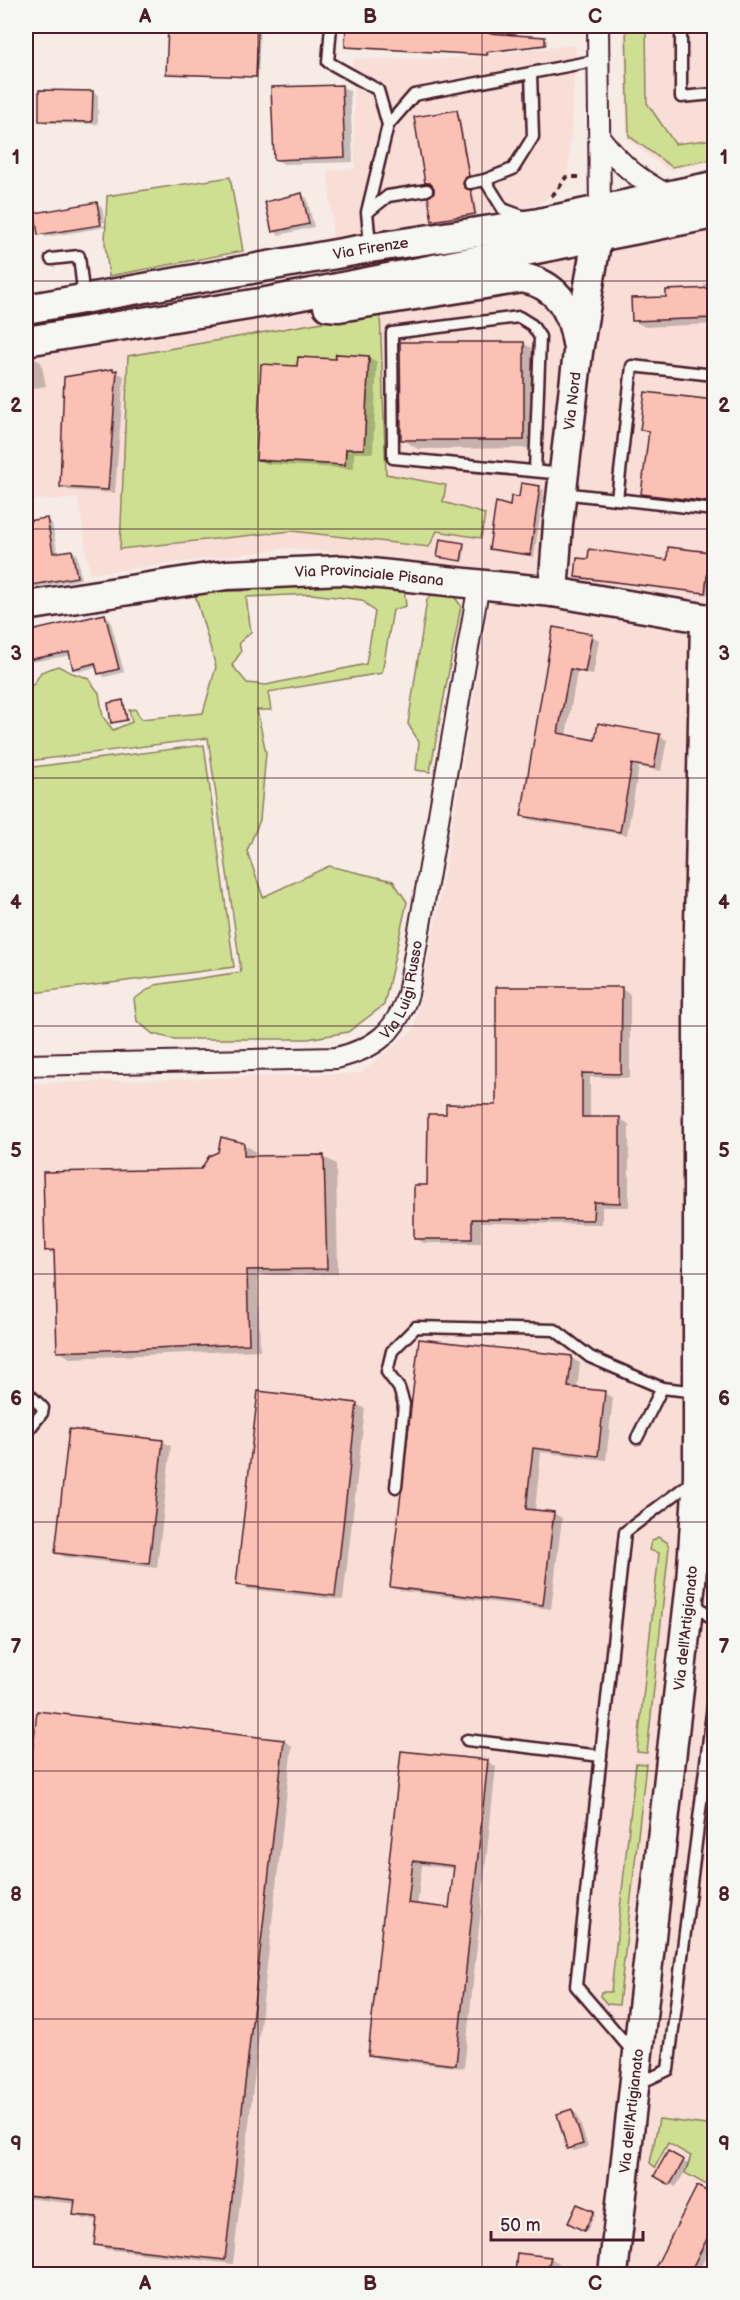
<svg xmlns="http://www.w3.org/2000/svg" width="740" height="2300" font-family="'Balsamiq Sans',sans-serif">
	<rect width="100%" height="100%" fill="#f7ebe6"/>
	<filter id="ink" filterUnits="userSpaceOnUse"><feTurbulence type="fractalNoise" baseFrequency=".0167" numOctaves="2"/><feDisplacementMap in="SourceGraphic" scale="12" xChannelSelector="R" yChannelSelector="G"/><feConvolveMatrix kernelMatrix="1 2 1 2 8 2 1 2 1" color-interpolation-filters="sRGB"/></filter>
	<g filter="url(#ink)">
		<g fill="#f8ded7">
			<polygon points="623,26 714,26 714,161 668,170 627,139"/>
			<polygon points="576,45 568,176 559,190 537,205 333,238 328,170 355,169 353,59 446,59"/>
			<polygon points="714,226 714,2274 26,2274 26,1084 361,1073 414,1029 439,906 495,569 289,548 90,574 78,499 26,500 26,356"/>
		</g>
		<g fill="#cfdf92" stroke="#8c7f5e" stroke-width="1.5" fill-rule="evenodd">
			<polygon points="626,26 646,26 647,103 675,144 714,139 714,159 672,167 629,136"/>
			<polygon points="230,177 243,251 109,276 105,243 107,196"/>
			<path d="M380,312L386,474L446,485L443,502L485,514L481,538L437,531L429,547L292,531L120,549L128,356ZM336,354L369,356L364,449H346L345,465L257,460L297,366L298,357L335,359Z"/>
			<path d="M310,579L404,589L406,606L393,610L382,673L268,692L271,710H257L266,753L260,820L247,851L263,897L329,866L393,881L407,902L384,1005L348,1032L308,1039H174L153,1034L137,1021L134,999L155,985L241,972L208,738L29,761L26,754V689L34,684L41,672L58,666L72,673L88,678L99,693L103,717L113,730L132,722L129,710L135,709L141,719L203,713L216,667L194,591H244L245,584ZM311,594L362,600L375,612L366,664L266,685L247,683L232,665L241,652L239,643L251,632L246,597Z"/>
			<polygon points="444,593 454,596 461,606 430,772 416,770 419,742 408,724 427,600 431,595"/>
			<polygon points="204,745 234,967 26,994 26,768"/>
			<polygon points="658,1537 667,1542 669,1547 647,1753 637,1752 659,1553 649,1550 651,1542"/>
			<polygon points="636,1763 646,1764 619,2005 607,2004 600,1996 601,1992 611,1992"/>
			<polygon points="659,2119 714,2126 714,2189 685,2173 691,2156 668,2143 655,2167 650,2163"/>
		</g>
		<g fill="#0003" fill-rule="evenodd">
			<polygon points="169,26 260,26 258,78 168,73"/>
			<polygon points="348,26 491,26 490,35 544,38 547,40 547,46 489,52 489,56 349,48 347,47"/>
			<polygon points="341,86 350,91 353,162 284,164 275,159"/>
			<polygon points="92,92 98,95 98,124 46,123 41,120"/>
			<polygon points="457,111 459,113 470,177 467,179 464,186 467,191 473,193 477,215 436,222 433,220 436,188 427,182"/>
			<polygon points="302,195 307,198 314,227 279,235 274,231"/>
			<polygon points="97,204 102,207 105,222 43,232 43,235 40,234"/>
			<polygon points="105,225 106,227 45,237 43,235"/>
			<polygon points="714,283 714,324 645,327 634,321 668,298 704,290 704,284"/>
			<polygon points="523,343 539,352 540,448 418,449 402,439"/>
			<polygon points="369,357 377,362 373,453 354,453 354,469 267,464 258,459 299,368 337,360"/>
			<polygon points="35,359 41,362 46,386 30,389 26,387 26,361"/>
			<polygon points="112,370 124,376 115,493 68,490 61,486"/>
			<polygon points="646,393 714,402 714,507 654,500 643,493 650,433 642,429"/>
			<polygon points="539,488 544,490 534,557 495,551 490,548 512,507"/>
			<polygon points="47,520 52,523 58,554 72,551 77,554 81,579 26,589 26,523"/>
			<polygon points="463,545 465,546 463,561 441,557"/>
			<polygon points="670,549 710,553 714,556 710,595 582,579 577,576 668,561"/>
			<polygon points="105,616 110,619 124,672 105,677 99,673 97,667 80,671 75,668 72,655 26,663 26,633"/>
			<polygon points="554,629 592,636 599,640 593,675 577,672 566,736 597,741 660,736 667,740 661,771 639,767 627,835 530,820 522,815"/>
			<polygon points="123,702 125,703 128,721 115,723 113,722"/>
			<polygon points="621,989 630,994 630,1078 590,1077 590,1119 620,1119 629,1124 629,1207 602,1207 602,1224 481,1223 481,1243 424,1243 415,1238 448,1116 497,1106"/>
			<polygon points="243,1144 255,1151 255,1158 324,1157 336,1164 338,1274 258,1275 260,1350 70,1358 59,1351 56,1255 46,1250 201,1170"/>
			<polygon points="571,1358 580,1363 577,1390 604,1393 613,1398 606,1460 541,1452 535,1511 553,1513 562,1518 551,1609 401,1591 392,1586"/>
			<polygon points="26,1402 40,1414 26,1433"/>
			<polygon points="357,1404 365,1409 343,1600 246,1589 238,1584"/>
			<polygon points="162,1441 171,1446 157,1568 65,1557 56,1552"/>
			<polygon points="38,1712 284,1741 292,1746 233,2264 104,2249 96,2244 98,2220 84,2219 75,2214 76,2204 26,2198 26,1824"/>
			<path d="M402,1753L488,1762L496,1767L464,2068L378,2059L370,2054ZM422,1865L456,1869L451,1910L417,1906Z"/>
			<polygon points="572,2111 577,2114 588,2147 574,2151 569,2148"/>
			<polygon points="669,2153 689,2165 676,2187 656,2176"/>
			<polygon points="698,2188 714,2196 714,2240 697,2274 655,2274"/>
			<polygon points="577,2206 595,2214 587,2231 570,2223"/>
			<polygon points="519,2255 551,2258 560,2264 556,2274 516,2274"/>
		</g>
		<g fill="#fcc1b5" stroke="#4a1f2b" stroke-width="1.5" fill-rule="evenodd">
			<polygon points="168,26 258,26 256,77 166,74"/>
			<polygon points="346,26 488,26 488,33 545,37 545,45 487,52 487,55 345,47"/>
			<polygon points="342,85 345,157 274,160 271,87"/>
			<polygon points="39,90 93,91 92,122 39,121"/>
			<polygon points="457,110 469,176 465,178 463,184 465,188 471,190 475,214 432,221 428,197 434,193 434,188 430,183 425,183 414,117"/>
			<polygon points="302,193 309,224 272,232 265,202"/>
			<polygon points="97,202 101,225 38,235 35,213"/>
			<polygon points="714,288 714,318 632,321 631,298 666,297 666,290"/>
			<polygon points="400,342 524,342 524,440 401,440"/>
			<polygon points="336,354 369,356 364,449 346,449 345,465 256,460 261,364 297,366 298,357 335,359"/>
			<polygon points="113,369 113,371 117,370 108,490 60,487 64,377"/>
			<polygon points="645,392 714,400 714,468 710,502 641,494 649,431 640,430"/>
			<polygon points="521,483 540,486 530,555 489,549 496,502 510,506 511,496 519,497"/>
			<polygon points="47,518 53,553 72,550 77,577 26,586 26,521"/>
			<polygon points="440,539 464,543 461,561 437,557"/>
			<polygon points="668,547 710,552 705,593 575,577 577,558 588,559 589,549 667,560"/>
			<polygon points="105,614 119,669 98,674 95,663 73,669 69,652 26,660 26,632"/>
			<polygon points="553,627 592,634 585,672 570,669 558,733 595,740 598,723 660,734 654,768 632,764 620,832 521,816"/>
			<polygon points="123,700 127,720 111,723 108,703"/>
			<polygon points="496,987 622,987 621,1074 582,1073 582,1117 620,1117 620,1203 594,1202 593,1220 472,1219 472,1239 414,1239 414,1185 427,1185 428,1114 446,1114 446,1104 496,1105"/>
			<polygon points="221,1137 244,1143 244,1156 324,1155 327,1269 247,1270 249,1344 57,1352 54,1250 45,1251 43,1172 201,1169 209,1156 218,1152"/>
			<polygon points="419,1339 572,1356 568,1387 605,1391 598,1456 533,1448 526,1509 554,1512 543,1605 390,1587"/>
			<polygon points="258,1391 357,1403 335,1596 236,1585"/>
			<polygon points="69,1429 163,1440 149,1564 55,1553"/>
			<polygon points="37,1711 284,1740 225,2260 94,2245 97,2217 73,2215 75,2200 26,2195 26,1811"/>
			<path d="M401,1751L488,1760L456,2065L368,2055ZM413,1861L454,1866L449,1908L408,1903Z"/>
			<polygon points="572,2109 583,2144 567,2149 557,2114"/>
			<polygon points="668,2151 684,2160 670,2185 654,2176"/>
			<polygon points="697,2186 714,2195 714,2225 689,2274 653,2274 656,2269 655,2268"/>
			<polygon points="577,2204 594,2211 584,2231 568,2223"/>
			<polygon points="517,2253 551,2257 546,2274 515,2274"/>
		</g>
		<g fill="none" stroke-linecap="round" stroke-linejoin="round">
			<g stroke="#4a1f2b" stroke-width="15">
				<g id="lane">
					<polyline points="331,26 328,62 378,90 388,125"/>
					<polyline points="681,26 681,97 714,94"/>
					<polyline points="485,180 503,209 525,217"/>
					<polyline points="470,183 485,180 513,169 533,137 531,73"/>
					<polyline points="368,212 388,196 427,190"/>
					<polyline points="370,245 367,212 388,125 414,95 599,60"/>
					<polyline points="51,259 79,256 84,299"/>
					<polyline points="535,471 540,337 532,325 519,317 392,333 393,458 564,474"/>
					<polyline points="562,493 714,510"/>
					<polyline points="617,499 632,366 714,375"/>
					<polyline points="26,1391 43,1408 42,1413 26,1433"/>
					<polyline points="637,1438 662,1388"/>
					<polyline points="396,1487 404,1404 399,1388 387,1372 392,1351 416,1327 555,1330 590,1357 662,1388 698,1392"/>
					<polyline points="693,1601 714,1621"/>
					<polyline points="467,1740 601,1756"/>
					<polyline points="633,2052 576,1986 625,1532 693,1481"/>
					<polyline points="638,2084 668,2070 714,1697"/>
				</g>
			</g>
			<g stroke="#4a1f2b" stroke-width="24">
				<g id="street">
					<polyline points="598,26 600,210"/>
					<path d="M600,138C624,168 636,177 669,196"/>
					<path id="s1" d="M26,1065L336,1058C374,1049 396,1033 408,994L479,584"/>
				</g>
			</g>
			<g stroke="#4a1f2b" stroke-width="33">
				<g id="secondary">
					<path d="M328,306L339,307L523,278C558,285 572,310 577,343"/>
					<path id="s2" d="M26,309L370,248L539,223L714,186"/>
					<polyline points="26,341 266,302 714,214"/>
					<path id="s3" d="M553,592L558,524L578,352L600,219"/>
					<path id="s4" d="M26,606L227,575L342,570L553,592L714,620"/>
					<path id="s5" d="M613,2274L691,1582L698,1477V978L705,619"/>
				</g>
			</g>
			<polyline stroke="#4a1f2b" stroke-width="4" stroke-dasharray="6 4.5" stroke-linecap="butt" points="551,196 557,191 566,177 582,177"/>
			<use href="#lane" stroke="#f6f6f2" stroke-width="10"/>
			<use href="#street" stroke="#f6f6f2" stroke-width="20"/>
			<use href="#secondary" stroke="#f6f6f2" stroke-width="28"/>
		</g>
	</g>
	<path fill="none" stroke="#4a1f2b" stroke-width="1.5" stroke-opacity="0.55" d="M258,26V2274M482,26V2274M26,281H714M26,529H714M26,778H714M26,1026H714M26,1274H714M26,1522H714M26,1771H714M26,2019H714"/>
	<g text-anchor="middle" stroke-width="6" stroke-linejoin="round" paint-order="stroke">
		<g font-size="15" fill="#4a1f2b" stroke="#f6f6f2">
			<text dy="5" stroke="none"><textPath href="#s2" startOffset="350">Via Firenze</textPath></text>
			<text dy="5" stroke="none"><textPath href="#s3" startOffset="192">Via Nord</textPath></text>
			<text dy="5" stroke="none"><textPath href="#s4" startOffset="346">Via Provinciale Pisana</textPath></text>
			<text dy="5" stroke="none"><textPath href="#s1" startOffset="414">Via Luigi Russo</textPath></text>
			<text dy="5" stroke="none"><textPath href="#s5" startOffset="650">Via dell'Artigianato</textPath></text>
			<text dy="5" stroke="none"><textPath href="#s5" startOffset="164">Via dell'Artigianato</textPath></text>
		</g>
	</g>
	<rect width="740" height="2300" fill="none" stroke="#f6f6f2" stroke-width="66"/>
	<path d="M491 2231v9h152v-9" fill="none" stroke="#4a1f2b" stroke-width="3"/>
	<text x="500" y="2231" font-size="18" fill="#4a1f2b" stroke="#f6f6f2" stroke-width="4.5" paint-order="stroke">50 m</text>
	<rect x="33" y="33" width="674" height="2234" fill="none" stroke="#4a1f2b" stroke-width="2"/>
	<g font-size="20" text-anchor="middle" font-weight="bold" fill="#4a1f2b">
		<text x="145" y="23">A</text>
		<text x="370" y="23">B</text>
		<text x="595" y="23">C</text>
		<text x="16" y="164">1</text>
		<text x="724" y="164">1</text>
		<text x="16" y="412">2</text>
		<text x="724" y="412">2</text>
		<text x="16" y="660">3</text>
		<text x="724" y="660">3</text>
		<text x="16" y="909">4</text>
		<text x="724" y="909">4</text>
		<text x="16" y="1157">5</text>
		<text x="724" y="1157">5</text>
		<text x="16" y="1405">6</text>
		<text x="724" y="1405">6</text>
		<text x="16" y="1653">7</text>
		<text x="724" y="1653">7</text>
		<text x="16" y="1901">8</text>
		<text x="724" y="1901">8</text>
		<text x="16" y="2150">9</text>
		<text x="724" y="2150">9</text>
		<text x="145" y="2290">A</text>
		<text x="370" y="2290">B</text>
		<text x="595" y="2290">C</text>
	</g>
</svg>
